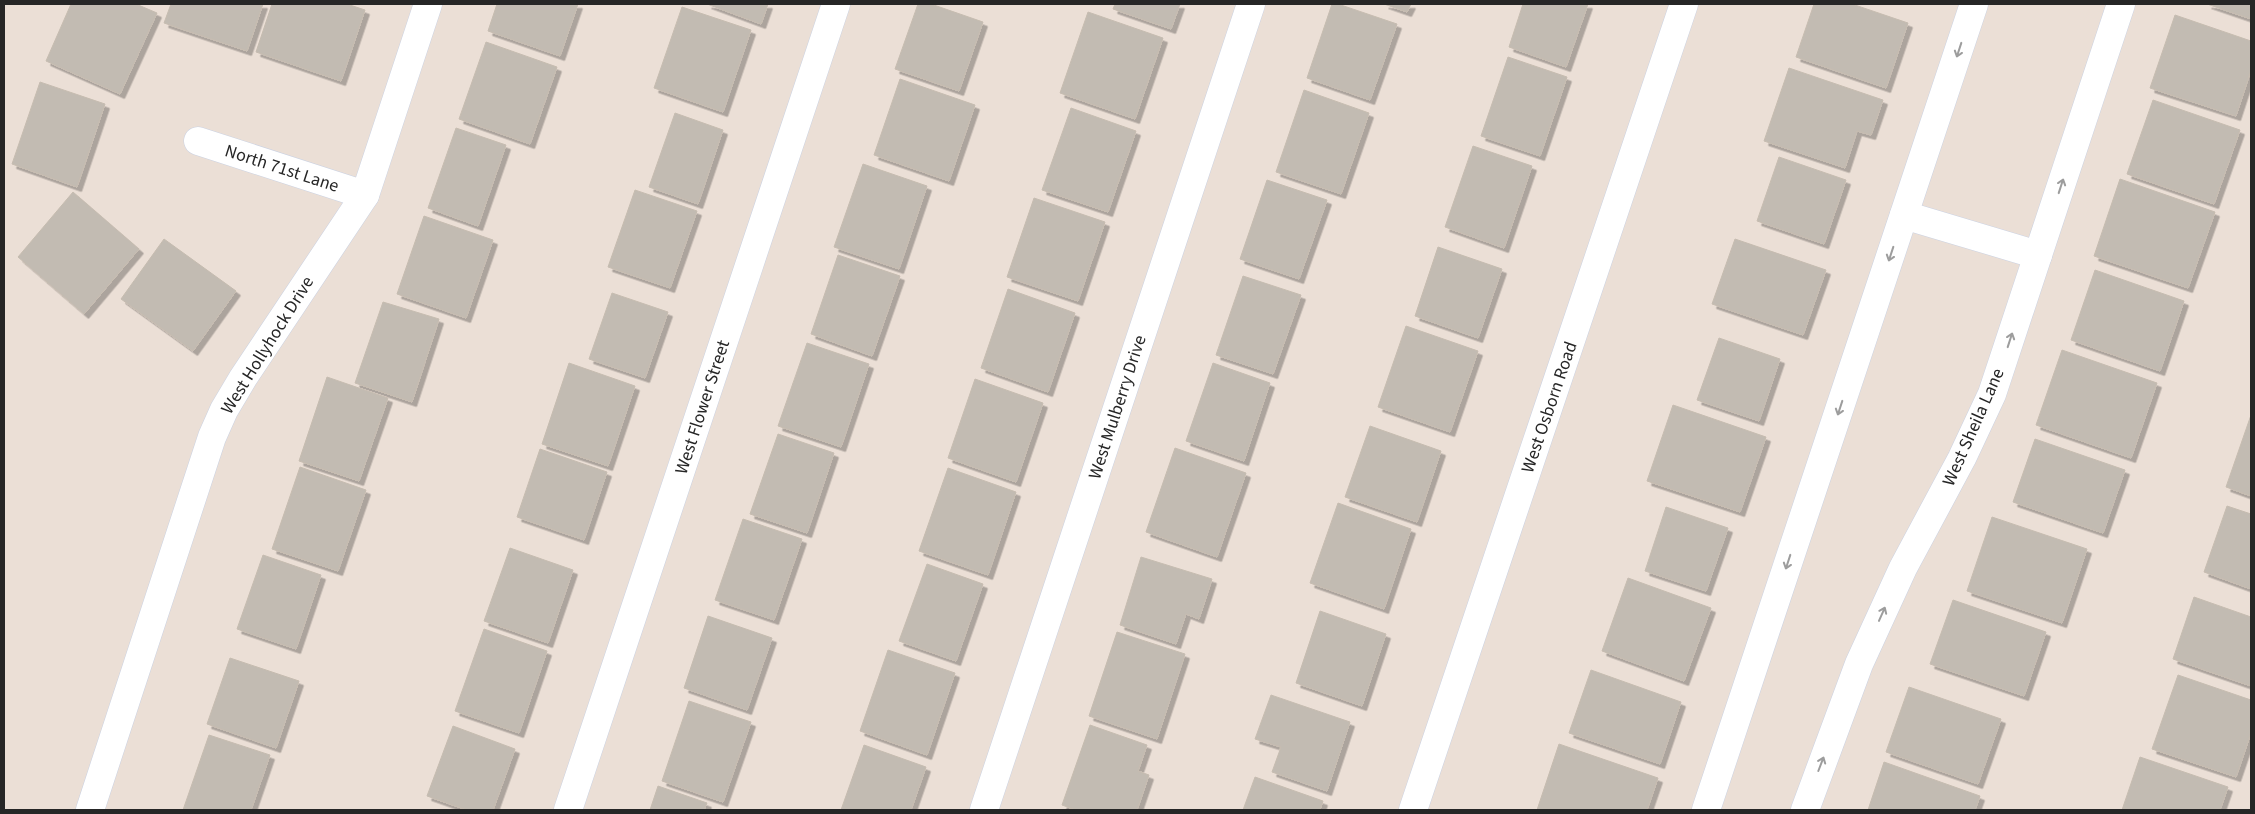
<svg xmlns="http://www.w3.org/2000/svg" width="2255" height="814" font-family="'Source Sans 3',sans-serif">
	<defs>
		<filter id="shadow"><feDropShadow dx="4.5" dy="4.5" stdDeviation="0" flood-color="#0004"/></filter>
	</defs>
	<rect width="100%" height="100%" fill="#ebdfd6"/>
	<g fill="#c2bbb2" stroke="#c6bcb0" filter="url(#shadow)">
		<polygon points="71,4 136,4 157,13 120,94 46,61"/>
		<polygon points="171,4 263,4 247,51 164,23"/>
		<polygon points="272,4 347,4 365,10 341,81 256,52"/>
		<polygon points="497,4 578,4 560,56 488,31"/>
		<polygon points="707,4 768,4 761,24"/>
		<polygon points="918,4 931,4 983,22 959,91 895,69"/>
		<polygon points="1115,4 1180,4 1171,29 1113,9"/>
		<polygon points="1332,4 1338,4 1397,24 1370,100 1307,78"/>
		<polygon points="1384,4 1411,4 1407,12"/>
		<polygon points="1523,4 1588,4 1566,67 1509,47"/>
		<polygon points="1814,4 1852,4 1908,23 1886,88 1796,57"/>
		<polygon points="2207,4 2251,4 2251,19"/>
		<polygon points="682,7 751,30 723,112 654,88"/>
		<polygon points="1088,12 1163,38 1135,119 1060,93"/>
		<polygon points="2175,15 2251,41 2251,70 2236,116 2150,88"/>
		<polygon points="486,42 557,67 530,144 459,119"/>
		<polygon points="1508,57 1567,77 1540,156 1481,136"/>
		<polygon points="1789,68 1883,100 1871,135 1857,131 1845,168 1764,141"/>
		<polygon points="900,79 975,105 949,181 874,155"/>
		<polygon points="40,82 105,104 77,187 12,164"/>
		<polygon points="1304,90 1369,113 1341,194 1276,172"/>
		<polygon points="2153,100 2240,130 2214,204 2127,174"/>
		<polygon points="1071,108 1136,131 1108,212 1042,190"/>
		<polygon points="675,113 723,130 698,204 649,187"/>
		<polygon points="456,128 506,145 478,226 428,208"/>
		<polygon points="1473,146 1532,166 1504,248 1445,227"/>
		<polygon points="1779,157 1846,180 1824,244 1757,221"/>
		<polygon points="863,164 927,186 899,269 834,247"/>
		<polygon points="2120,179 2215,212 2188,288 2094,256"/>
		<polygon points="1267,180 1327,200 1299,279 1240,259"/>
		<polygon points="635,190 697,211 670,288 608,267"/>
		<polygon points="73,192 139,249 84,314 18,257"/>
		<polygon points="1034,198 1105,222 1078,301 1007,277"/>
		<polygon points="424,216 493,240 466,318 397,294"/>
		<polygon points="164,239 236,291 193,351 121,299"/>
		<polygon points="1735,239 1826,270 1803,335 1712,304"/>
		<polygon points="1438,247 1502,269 1478,338 1415,316"/>
		<polygon points="838,255 900,276 872,356 811,334"/>
		<polygon points="2095,270 2184,301 2160,371 2071,340"/>
		<polygon points="1243,276 1301,295 1273,374 1216,355"/>
		<polygon points="1008,289 1075,313 1048,392 981,368"/>
		<polygon points="612,293 668,312 645,378 589,359"/>
		<polygon points="383,302 439,319 412,402 355,383"/>
		<polygon points="1406,326 1478,351 1450,432 1378,407"/>
		<polygon points="1719,338 1780,359 1759,421 1697,400"/>
		<polygon points="807,343 869,364 841,447 778,426"/>
		<polygon points="2062,350 2157,383 2131,458 2036,425"/>
		<polygon points="569,363 635,386 608,466 542,444"/>
		<polygon points="1213,363 1270,383 1244,461 1186,441"/>
		<polygon points="327,377 388,398 359,481 299,461"/>
		<polygon points="975,379 1043,403 1016,482 948,458"/>
		<polygon points="1673,405 1766,437 1740,512 1647,481"/>
		<polygon points="2251,415 2251,496 2226,487"/>
		<polygon points="1370,426 1441,451 1417,522 1345,497"/>
		<polygon points="778,434 834,453 807,533 750,514"/>
		<polygon points="2035,439 2125,470 2103,533 2013,502"/>
		<polygon points="1175,448 1246,473 1217,557 1146,532"/>
		<polygon points="540,449 607,472 584,540 517,517"/>
		<polygon points="300,467 366,490 338,571 272,549"/>
		<polygon points="948,468 1016,492 988,575 919,551"/>
		<polygon points="1338,503 1411,529 1384,609 1310,583"/>
		<polygon points="2227,506 2251,514 2251,589 2204,572"/>
		<polygon points="1666,507 1728,528 1706,591 1645,571"/>
		<polygon points="1992,517 2087,549 2062,623 1967,591"/>
		<polygon points="743,519 802,539 774,620 715,600"/>
		<polygon points="510,548 573,570 548,643 484,621"/>
		<polygon points="263,555 321,575 296,649 237,629"/>
		<polygon points="1141,557 1212,579 1199,619 1186,614 1176,644 1120,625"/>
		<polygon points="927,564 983,584 956,661 899,641"/>
		<polygon points="1628,578 1711,608 1684,681 1602,651"/>
		<polygon points="2194,597 2251,617 2251,686 2173,659"/>
		<polygon points="1953,600 2046,632 2024,696 1930,664"/>
		<polygon points="1320,611 1386,634 1362,706 1296,683"/>
		<polygon points="708,616 772,638 747,710 684,688"/>
		<polygon points="484,629 547,651 519,733 455,711"/>
		<polygon points="1117,632 1185,654 1157,739 1089,716"/>
		<polygon points="888,650 955,673 927,755 860,731"/>
		<polygon points="230,658 299,681 276,748 207,724"/>
		<polygon points="1591,670 1681,702 1660,764 1569,733"/>
		<polygon points="2178,675 2251,700 2251,733 2236,777 2152,749"/>
		<polygon points="1909,687 2001,719 1978,784 1886,752"/>
		<polygon points="1271,695 1350,722 1327,791 1272,772 1281,747 1255,739"/>
		<polygon points="689,701 751,722 723,802 662,781"/>
		<polygon points="1090,725 1147,745 1138,771 1149,775 1137,810 1076,810 1062,805"/>
		<polygon points="453,726 515,749 493,810 467,810 427,796"/>
		<polygon points="209,735 270,755 251,810 183,810"/>
		<polygon points="1559,744 1658,778 1647,810 1537,810"/>
		<polygon points="864,745 926,767 911,810 841,810"/>
		<polygon points="2140,757 2228,787 2220,810 2122,810"/>
		<polygon points="1884,762 1980,796 1975,810 1868,810"/>
		<polygon points="1255,777 1323,801 1320,810 1243,810"/>
		<polygon points="658,786 707,803 704,810 650,810"/>
	</g>
	<g fill="none" stroke-linecap="round" stroke-linejoin="round">
		<g stroke="#cbd2e2" stroke-width="29">
			<g id="minor">
				<polyline points="198,141 365,195"/>
				<polyline points="1904,215 2038,255"/>
				<polyline points="90,810 212,437 224,410 243,378 365,195 428,4"/>
				<polyline points="568,810 836,4"/>
				<polyline points="984,810 1251,4"/>
				<polyline points="1706,810 1974,4"/>
				<polyline points="1805,810 1859,664 1903,568 1962,458 1992,394 2121,4"/>
			</g>
		</g>
		<g stroke="#cbd2e2" stroke-width="29">
			<polyline id="tertiary" points="1413,810 1684,4"/>
		</g>
		<use href="#minor" stroke="#fff" stroke-width="28"/>
		<use href="#tertiary" stroke="#fff" stroke-width="28"/>
	</g>
	<defs><path id="oneway-shaft" d="M-6 0H5M1.5-3L5.5 0L1.5 3" fill="none" stroke-width="1.6" stroke-linecap="round" stroke-linejoin="round" transform="scale(1.25)"/></defs>
	<g stroke="#9d9d9d">
		<use href="#oneway-shaft" transform="translate(1959 50) rotate(108)"/>
		<use href="#oneway-shaft" transform="translate(2061 186) rotate(-72)"/>
		<use href="#oneway-shaft" transform="translate(1891 254) rotate(108)"/>
		<use href="#oneway-shaft" transform="translate(2010 340) rotate(-72)"/>
		<use href="#oneway-shaft" transform="translate(1840 408) rotate(108)"/>
		<use href="#oneway-shaft" transform="translate(1788 562) rotate(108)"/>
		<use href="#oneway-shaft" transform="translate(1882 614) rotate(-66)"/>
		<use href="#oneway-shaft" transform="translate(1821 764) rotate(-69)"/>
	</g>
	<g text-anchor="middle" stroke-width="4" stroke-linejoin="round" paint-order="stroke">
		<g font-size="18" fill="#262626" stroke="#fff">
			<text transform="translate(282 168) rotate(18)" y="6">North 71st Lane</text>
			<text transform="translate(267 345) rotate(-58)" y="6">West Hollyhock Drive</text>
			<text transform="translate(702 407) rotate(-72)" y="6">West Flower Street</text>
			<text transform="translate(1117 407) rotate(-72)" y="6">West Mulberry Drive</text>
			<text transform="translate(1549 407) rotate(-71)" y="6">West Osborn Road</text>
			<text transform="translate(1973 427) rotate(-66)" y="6">West Sheila Lane</text>
		</g>
	</g>
	<rect width="2255" height="814" fill="none" stroke="#262626" stroke-width="10"/>
</svg>
